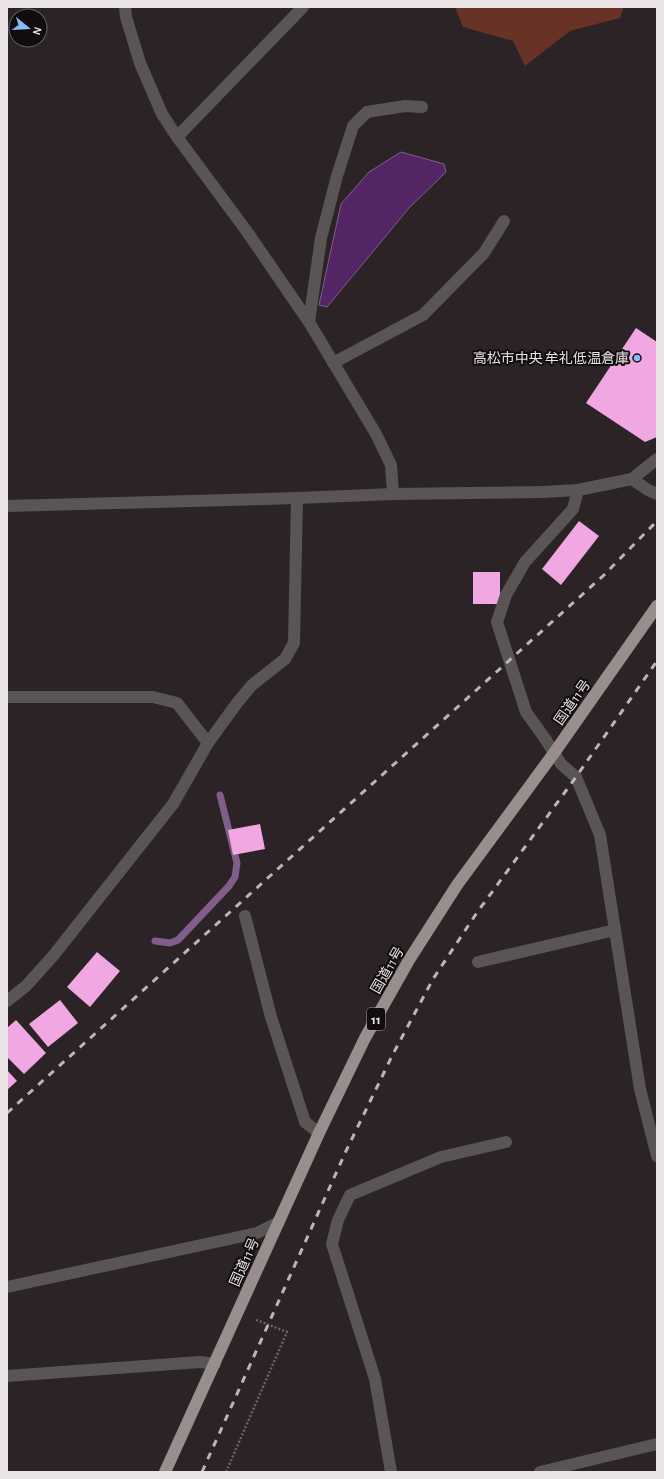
<svg xmlns="http://www.w3.org/2000/svg" width="664" height="1479" font-family="'Alegreya Sans','Noto Sans JP',sans-serif">
	<rect width="100%" height="100%" fill="#2b2326"/>
	<polygon fill="#683227" points="455,7 624,7 620,18 570,31 525,66 513,41 463,27"/>
	<polygon fill="#532565" stroke="#805e8b" points="401,152 444,164 446,172 409,208 327,307 319,305 341,204 369,172"/>
	<g fill="none" stroke-linecap="round" stroke-linejoin="round">
		<polyline stroke="#805e8b" stroke-width="7" points="155,941 170,943 178,940 229,886 235,877 237,863 220,795"/>
	</g>
	<g fill="#f1a7e1">
		<polygon points="636,328 657,342 657,437 645,442 586,403"/>
		<polygon points="579,521 599,536 561,585 542,569"/>
		<rect x="473" y="572" width="27" height="32"/>
		<polygon points="260,824 265,849 233,855 228,830"/>
		<polygon points="97,952 120,971 90,1007 67,987"/>
		<polygon points="60,1000 78,1023 48,1047 29,1024"/>
		<polygon points="16,1020 46,1053 24,1074 7,1057 7,1028"/>
		<polygon points="7,1070 17,1081 7,1090"/>
	</g>
	<g fill="none" stroke-linecap="round" stroke-linejoin="round">
		<polyline stroke="#6b6366" stroke-width="2.5" stroke-dasharray="2 2" stroke-linecap="butt" points="226,1472 287,1332 254,1319"/>
		<polyline stroke="#5a5555" stroke-width="12" points="554,753 546,740 526,712 497,622 506,595 525,562 573,509 578,490"/>
		<g stroke="#5a5555" stroke-width="12">
			<polyline points="125,7 126,17 140,63 162,114 177,137 248,233 309,322 376,434 391,465 393,494"/>
			<polyline points="177,137 303,7"/>
			<polyline points="309,322 321,238 337,176 353,126 367,112 405,106 422,107"/>
			<polyline points="333,363 423,315 484,253 504,221"/>
			<polyline points="632,479 648,490 657,494"/>
			<polyline points="7,506 297,498 393,494 542,492 578,490 632,479 657,459"/>
			<polyline points="7,697 153,697 177,703 208,743"/>
			<polyline points="554,753 561,764 576,777 600,835 640,1089 657,1156"/>
			<polyline points="245,916 271,1017 305,1122 319,1133"/>
			<polyline points="478,962 615,930"/>
			<polyline points="7,1001 26,986 53,956 173,804 208,743 237,703 252,685 285,659 294,643 297,498"/>
			<polyline points="7,1287 257,1233 279,1222"/>
			<polyline points="7,1376 200,1362 215,1364"/>
			<polyline points="391,1472 375,1379 332,1244 338,1220 350,1195 441,1157 506,1142"/>
			<polyline points="540,1472 657,1444"/>
		</g>
		<polyline stroke="#988e8e" stroke-width="12" points="165,1472 319,1133 365,1038 409,960 457,885 554,753 657,606"/>
		<g stroke="#bbb5b7" stroke-width="3" stroke-dasharray="7 7" stroke-linecap="butt">
			<polyline points="7,1113 604,575 657,521"/>
			<polyline points="202,1472 346,1151 393,1054 433,979 476,914 576,777 657,661"/>
		</g>
	</g>
	<circle fill="#8abafc" stroke="#110d0f" stroke-width="1.5" cx="637" cy="358" r="4"/>
	<g text-anchor="middle" stroke-width="4" stroke-linejoin="round" paint-order="stroke">
		<rect fill="#110d0f" stroke="#a8a3a5" stroke-width="1" x="367" y="1008" width="18" height="22" rx="3"/>
		<g font-size="13" font-weight="bold" fill="#e9e3e5">
			<text x="376" y="1024">11</text>
		</g>
		<g font-size="14" fill="#e9e3e5" stroke="#110d0f" text-anchor="end">
			<text x="629" y="363">高松市中央 牟礼低温倉庫</text>
		</g>
		<g font-size="14" fill="#e9e3e5" stroke="#110d0f">
			<text transform="translate(572 702) rotate(-55)" y="5">国道11号</text>
			<text transform="translate(387 970) rotate(-60)" y="5">国道11号</text>
			<text transform="translate(244 1262) rotate(-66)" y="5">国道11号</text>
		</g>
	</g>
	<rect width="664" height="1479" fill="none" stroke="#e9e3e5" stroke-width="16"/>
	<g transform="translate(28 28) rotate(108)"><circle r="19" fill="#110d0f" stroke="#676365"/>
	<path d="M0-3L7 15L0 10L-7 15Z" fill="#8abafc"/>
	<text y="-6" font-size="11" font-weight="bold" text-anchor="middle" fill="#e9e3e5">N</text>
	</g>
</svg>
